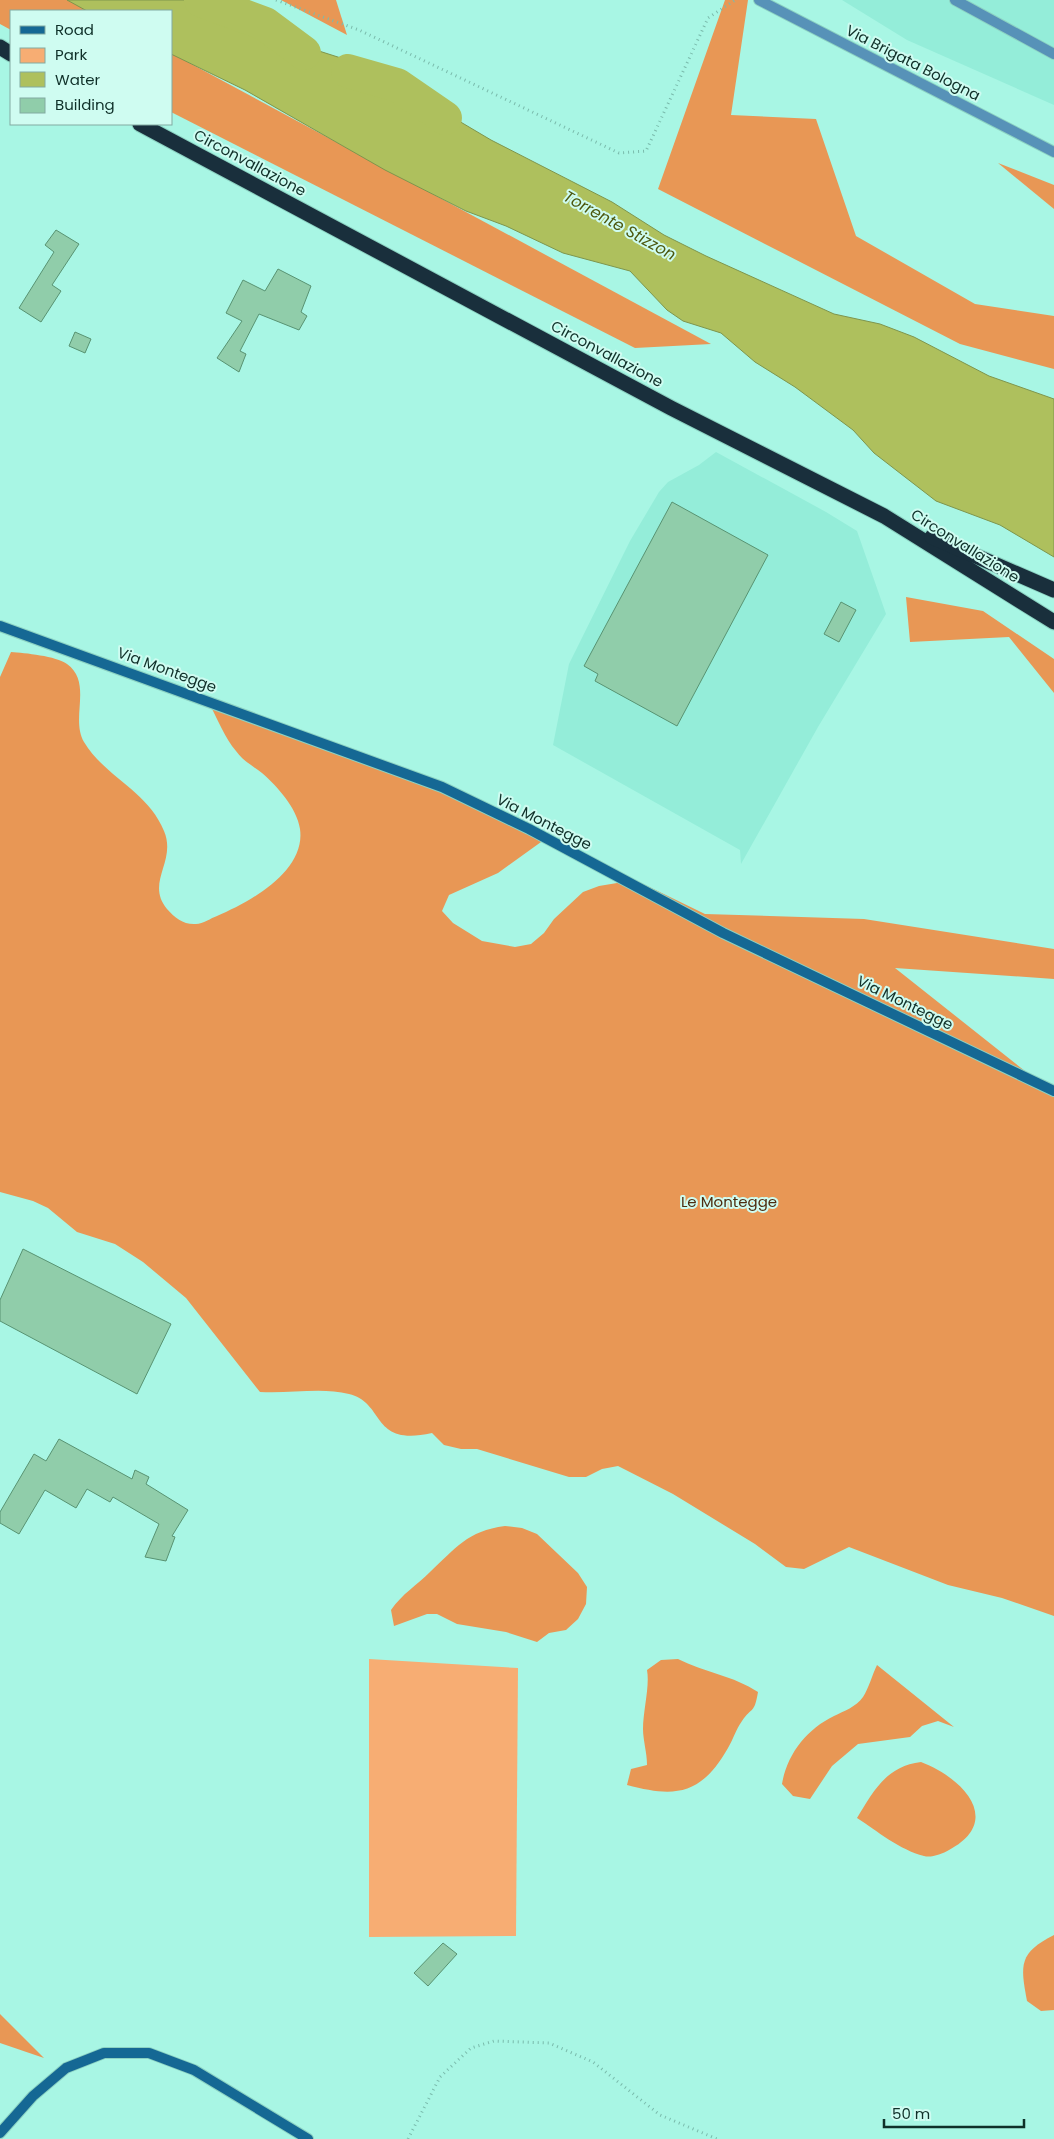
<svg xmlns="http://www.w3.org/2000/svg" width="1054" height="2139" font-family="Poppins,sans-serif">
	<rect width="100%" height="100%" fill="#a8f6e4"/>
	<g fill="#94edd9">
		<polygon points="842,0 1054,0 1054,105 907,40"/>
		<polygon points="716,452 826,512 857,531 886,614 818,727 741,864 740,850 553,745 569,664 630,541 659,492 668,482 699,465"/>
	</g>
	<polygon fill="#f7ad73" points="369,1659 518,1668 516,1936 369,1937"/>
	<g fill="#e89755">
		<polygon points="0,0 74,0 95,11 11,11 11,30 0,24"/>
		<polygon points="282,0 336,0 347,35 281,0"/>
		<polygon points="725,0 748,0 731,115 816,119 856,236 975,304 1054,316 1054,369 960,344 658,189"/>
		<polygon points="171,53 711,344 635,348 171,112"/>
		<polygon points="998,163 1054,185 1054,209"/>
		<polygon points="906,597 983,611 1054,659 1054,693 1009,637 910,642"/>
		<path d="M11,652C25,653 56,656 67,664C93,683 70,718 84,742C105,777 148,791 164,831C177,862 145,882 167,909C175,918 184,925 196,924C203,924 211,918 217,916C250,902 306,871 300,829C297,808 277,786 262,773C253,766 243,761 236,751C225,738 218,720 210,705L407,773L548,837L498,873L449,895L442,911L453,923L482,941L515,947L531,944L544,933L554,919L583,892L599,886L635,880L705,914L864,919L1054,949V979L895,968L1054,1094V1616L1002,1598L948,1585L849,1547L804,1569L786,1567L755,1544L673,1494L618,1466L602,1469L586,1477H569L477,1449H461L444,1445L432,1433C370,1447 386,1403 349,1394C321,1387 289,1394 260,1392L186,1298L143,1262L115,1244L77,1232L48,1208L33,1201L0,1192V677Z"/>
		<path d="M505,1526L522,1528L537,1534L578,1573L587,1587L586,1604L578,1619L566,1630L549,1633L537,1642L506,1632L457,1624L437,1614H427L394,1626L391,1610C402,1594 417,1585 430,1572C456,1548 467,1531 505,1526Z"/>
		<path d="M678,1659C704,1672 734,1676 758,1692C754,1715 752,1706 742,1721C736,1729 733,1740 728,1748C701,1795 676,1798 627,1785L631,1769L647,1765C647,1753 643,1740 643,1729C643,1711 650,1686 647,1670L661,1660Z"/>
		<path d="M877,1665L954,1727L938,1721L922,1726L910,1737L858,1744L832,1766L810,1799L793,1796L782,1784C787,1754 807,1729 834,1716C844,1711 856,1707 863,1697C869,1688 872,1675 877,1665Z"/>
		<path d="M921,1762C961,1777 1005,1820 949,1850C942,1854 931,1858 924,1856C900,1850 877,1831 857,1818C874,1790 887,1766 921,1762Z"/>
		<path d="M1054,1935V2010L1041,2011L1027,2001C1020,1964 1019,1953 1054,1935Z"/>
		<polygon points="0,2014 44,2058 0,2043"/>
	</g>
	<polygon fill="#aec05d" stroke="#7e954d" points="67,0 218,0 319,51 366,66 491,140 612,202 664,235 706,256 834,314 880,324 914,337 989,376 1054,399 1054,557 1000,525 936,501 874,453 853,430 795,387 755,362 721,333 683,321 667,310 630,271 563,253 506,226 466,211 385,170 245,90 171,54 171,11 87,11"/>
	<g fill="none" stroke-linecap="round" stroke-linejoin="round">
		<g stroke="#aec05d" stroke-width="34">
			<polyline points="201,0 265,24 304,53"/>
			<polyline points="348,71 397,85 445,118"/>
		</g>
	</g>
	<g fill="#90cdaa" stroke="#589372">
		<polygon points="56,230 79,244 52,285 61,291 41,322 19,308 54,252 45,245"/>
		<polygon points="278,269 311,286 301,312 307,316 299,330 259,314 240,351 246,354 239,372 217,358 242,321 226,313 243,280 265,291"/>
		<polygon points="75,332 91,339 85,353 69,346"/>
		<polygon points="672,502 768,555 677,726 595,681 598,674 584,666"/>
		<polygon points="841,602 856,610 839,642 824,634"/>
		<polygon points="23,1249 171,1324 137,1394 0,1321 0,1300"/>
		<polygon points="59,1439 132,1479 135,1470 149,1477 146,1484 188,1510 172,1536 175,1537 166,1561 145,1557 159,1524 113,1497 110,1502 87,1489 76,1508 45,1490 19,1534 0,1523 0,1512 34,1454 46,1461"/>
		<polygon points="443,1943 457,1954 428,1986 414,1973"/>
	</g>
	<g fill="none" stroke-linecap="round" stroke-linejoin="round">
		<g stroke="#8cd2c2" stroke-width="12">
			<g id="street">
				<polyline points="759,0 1054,152"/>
				<polyline points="955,0 1054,54"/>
			</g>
		</g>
		<g stroke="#8cd2c2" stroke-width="12">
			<g id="secondary">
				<polyline points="0,626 442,787 529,829 723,933 1054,1091"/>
				<polyline points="0,2133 33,2096 66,2068 104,2053 149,2053 194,2070 308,2139"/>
			</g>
		</g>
		<g stroke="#8cd2c2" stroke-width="17">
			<g id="highway">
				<polyline points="0,47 11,54"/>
				<polyline points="140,124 671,408 884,516 1054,622"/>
				<polyline points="932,537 1054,590"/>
			</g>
		</g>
		<g stroke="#7abbac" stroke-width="3" stroke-dasharray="1 4" stroke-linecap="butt">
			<polyline points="276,0 359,30 619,153 646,151 708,18 735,0"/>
			<polyline points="408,2139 440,2077 471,2048 494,2041 549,2043 593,2062 660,2115 717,2139"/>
		</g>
		<use href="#street" stroke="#5792b8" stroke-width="10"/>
		<use href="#secondary" stroke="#156894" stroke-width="10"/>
		<use href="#highway" stroke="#192f3c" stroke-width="15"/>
	</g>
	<g text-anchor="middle" stroke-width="4" stroke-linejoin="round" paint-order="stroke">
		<g font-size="15" fill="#0f3029" stroke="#cffcf1">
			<text transform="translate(913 63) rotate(27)" y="5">Via Brigata Bologna</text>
			<text transform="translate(250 163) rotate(28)" y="5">Circonvallazione</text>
			<text transform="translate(607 354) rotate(28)" y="5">Circonvallazione</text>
			<text transform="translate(965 546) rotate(32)" y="5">Circonvallazione</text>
			<text transform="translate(167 670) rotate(20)" y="5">Via Montegge</text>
			<text transform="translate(544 822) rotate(27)" y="5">Via Montegge</text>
			<text transform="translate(905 1003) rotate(26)" y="5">Via Montegge</text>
		</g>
		<g font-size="15" fill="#4e2d11" stroke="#cffcf1">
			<text x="729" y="1207">Le Montegge</text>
		</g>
		<g font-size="16" font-style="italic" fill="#4d580f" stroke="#cffcf1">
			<text transform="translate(620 225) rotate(29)" y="6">Torrente Stizzon</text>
		</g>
	</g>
	<rect x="10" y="10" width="162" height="115" fill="#cffcf1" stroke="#82aaa1"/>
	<rect x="20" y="26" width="25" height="8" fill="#156894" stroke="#82aaa1"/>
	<text x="55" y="35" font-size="15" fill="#0f3029">Road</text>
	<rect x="20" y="48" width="25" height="15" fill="#f7ad73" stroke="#82aaa1"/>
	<text x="55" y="60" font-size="15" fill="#0f3029">Park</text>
	<rect x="20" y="72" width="25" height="15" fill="#aec05d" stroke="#82aaa1"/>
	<text x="55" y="85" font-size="15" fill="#0f3029">Water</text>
	<rect x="20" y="98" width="25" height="15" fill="#90cdaa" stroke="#82aaa1"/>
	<text x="55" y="110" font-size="15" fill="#0f3029">Building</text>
	<path d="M884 2119v8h140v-8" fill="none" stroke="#0f3029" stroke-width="2.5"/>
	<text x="892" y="2119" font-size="15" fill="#0f3029" stroke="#cffcf1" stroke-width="4" paint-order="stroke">50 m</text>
</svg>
